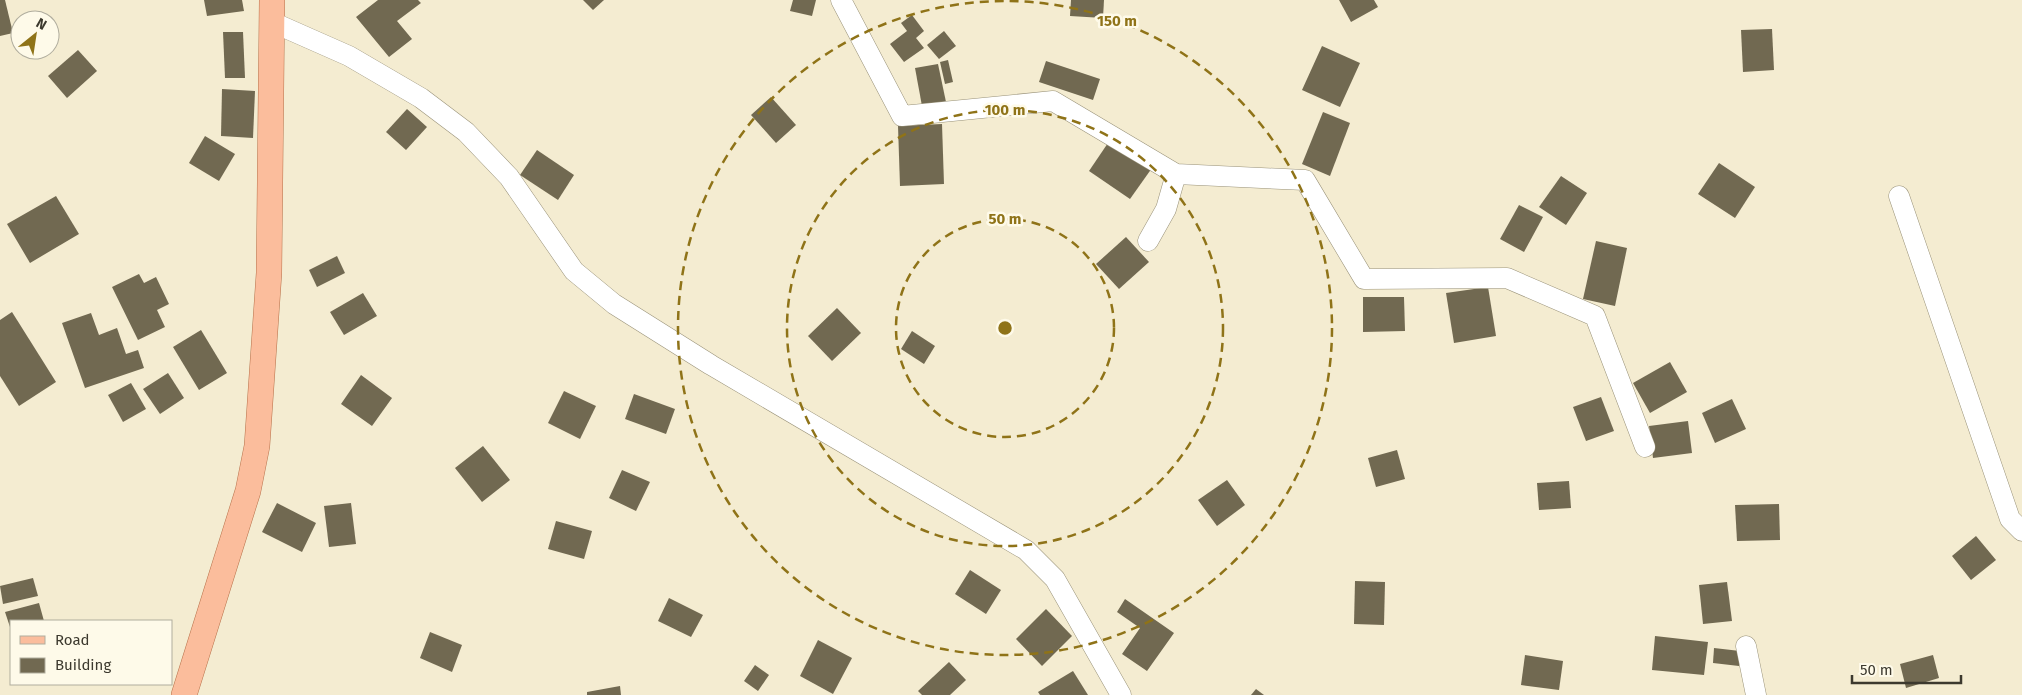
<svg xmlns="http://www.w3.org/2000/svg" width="2022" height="695" font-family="'Fira Sans',sans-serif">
	<rect width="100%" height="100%" fill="#f4ecd1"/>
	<g fill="#716951">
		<polygon points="0,0 5,0 13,33 0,36"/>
		<polygon points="204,0 242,0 244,11 207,16"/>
		<polygon points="378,0 418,0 421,3 397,21 412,39 389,57 356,17"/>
		<polygon points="583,0 604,0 593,10"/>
		<polygon points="793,0 816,0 812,16 790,11"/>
		<polygon points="1071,0 1104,0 1103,18 1070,16"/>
		<polygon points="1339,0 1374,0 1378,7 1351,22"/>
		<polygon points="912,15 924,31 916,38 924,48 904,62 890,44 907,31 901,23"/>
		<polygon points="1772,29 1774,70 1743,72 1741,30"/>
		<polygon points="944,31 956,46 939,59 927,45"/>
		<polygon points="223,32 243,32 245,78 225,78"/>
		<polygon points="1322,46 1360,63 1340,107 1302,90"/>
		<polygon points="78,50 97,71 67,98 48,76"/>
		<polygon points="948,60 953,82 945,84 940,62"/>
		<polygon points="1046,61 1100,79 1093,100 1039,82"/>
		<polygon points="938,64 946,102 922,106 915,68"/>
		<polygon points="222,89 255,91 253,138 221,136"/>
		<polygon points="771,97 796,125 776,143 751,115"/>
		<polygon points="407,109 427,127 406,150 386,132"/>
		<polygon points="1323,112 1350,123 1330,176 1302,164"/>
		<polygon points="942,124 944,184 900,186 898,126"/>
		<polygon points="205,136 235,154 219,181 189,163"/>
		<polygon points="1110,140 1152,168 1130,199 1089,171"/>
		<polygon points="537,150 574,175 558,200 520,175"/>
		<polygon points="1719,163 1755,187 1735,218 1698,194"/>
		<polygon points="1561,176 1587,193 1566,225 1539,207"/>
		<polygon points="56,196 79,234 30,263 7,224"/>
		<polygon points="1519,205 1543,217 1524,252 1500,239"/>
		<polygon points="1126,237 1149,262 1119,289 1096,264"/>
		<polygon points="1596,241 1627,248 1615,306 1583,299"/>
		<polygon points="337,256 345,273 317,287 309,270"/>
		<polygon points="139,274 144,283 156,277 169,304 157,310 165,327 138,340 112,287"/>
		<polygon points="1488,287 1496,336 1454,343 1446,293"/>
		<polygon points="363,293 377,316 344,335 330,312"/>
		<polygon points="1363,297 1404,297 1405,331 1363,332"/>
		<polygon points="837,308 861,333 832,361 808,336"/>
		<polygon points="12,312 56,382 19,406 0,376 0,320"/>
		<polygon points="91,313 99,335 117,328 126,354 138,350 144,368 85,388 62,323"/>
		<polygon points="201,330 227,373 199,390 173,347"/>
		<polygon points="912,331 935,346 924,364 901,349"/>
		<polygon points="1670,362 1687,392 1650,413 1633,383"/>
		<polygon points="168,373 184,398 160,414 143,389"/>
		<polygon points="361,375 392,398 372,426 341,404"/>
		<polygon points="131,383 146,409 123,422 108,395"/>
		<polygon points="564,391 596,406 580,439 548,423"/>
		<polygon points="634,394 675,409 666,434 625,419"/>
		<polygon points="1601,397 1614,431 1586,441 1573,407"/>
		<polygon points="1732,399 1746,429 1715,443 1702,413"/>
		<polygon points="1688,421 1692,453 1653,458 1649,426"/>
		<polygon points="483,446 510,480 482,502 455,468"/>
		<polygon points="1397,450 1405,479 1376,487 1368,458"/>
		<polygon points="622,470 650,482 636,511 609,498"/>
		<polygon points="1227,480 1245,505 1217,526 1198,500"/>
		<polygon points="1569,481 1571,508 1539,510 1537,483"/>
		<polygon points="277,503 316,523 302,552 262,532"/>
		<polygon points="351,503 356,544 329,547 324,506"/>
		<polygon points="1779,504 1780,540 1737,541 1735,505"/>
		<polygon points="556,521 592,531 584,559 548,549"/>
		<polygon points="1976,536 1996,560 1971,580 1952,556"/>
		<polygon points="970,570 1001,590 986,614 955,594"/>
		<polygon points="33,578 38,596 3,604 0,586"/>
		<polygon points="1355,581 1385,582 1384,625 1354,624"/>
		<polygon points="1727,582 1732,621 1703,624 1699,585"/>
		<polygon points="669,598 703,615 691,637 658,621"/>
		<polygon points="1125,599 1174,633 1147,671 1122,654 1140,628 1117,612"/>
		<polygon points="39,603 44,621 11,621 11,630 5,612"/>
		<polygon points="1046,609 1072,636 1042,666 1016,639"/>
		<polygon points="430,632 462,645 452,672 420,658"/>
		<polygon points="1655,636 1708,642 1704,675 1652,670"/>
		<polygon points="818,640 852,658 833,694 800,676"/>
		<polygon points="1714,648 1740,651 1739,666 1713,663"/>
		<polygon points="1525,655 1563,661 1559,690 1521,685"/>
		<polygon points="1933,655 1939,678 1906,688 1900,664"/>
		<polygon points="949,662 966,680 950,695 922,695 918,691"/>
		<polygon points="755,665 769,675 758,691 744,681"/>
		<polygon points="1073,671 1088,695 1040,695 1038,692"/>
		<polygon points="620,686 621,695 587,695 587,692"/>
		<polygon points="1256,689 1264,695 1251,695"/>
	</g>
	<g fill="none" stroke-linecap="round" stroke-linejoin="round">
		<g stroke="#999279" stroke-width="21">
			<g id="minor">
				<polyline points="841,0 902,116 1053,101 1176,174 1305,180 1364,279 1507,278 1595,316 1645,447"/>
				<polyline points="272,22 349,56 421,98 466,132 509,177 574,271 614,304 711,365 1026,550 1055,579 1121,695"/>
				<polyline points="1899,196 2010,519 2022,531"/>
				<polyline points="1148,241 1166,209 1176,174"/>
				<polyline points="1746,646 1756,695"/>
			</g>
		</g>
		<g stroke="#b7724b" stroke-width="26">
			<polyline id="major" points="184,695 248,491 257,446 269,273 272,0"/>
		</g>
		<use href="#minor" stroke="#fff" stroke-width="20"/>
		<use href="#major" stroke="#fbbd9c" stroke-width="25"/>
	</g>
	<g fill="none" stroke="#8f7318" stroke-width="2.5" stroke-dasharray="9 6">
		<circle cx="1005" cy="328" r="109"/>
		<circle cx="1005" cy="328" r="218"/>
		<circle cx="1005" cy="328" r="327"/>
	</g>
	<circle cx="1005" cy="328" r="8" fill="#8f7318" stroke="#fefae9" stroke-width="2.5"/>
	<g font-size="15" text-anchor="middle" font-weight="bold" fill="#8f7318" stroke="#fefae9" stroke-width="5" stroke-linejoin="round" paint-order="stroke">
		<text x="1117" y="26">150 m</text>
		<text x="1005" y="115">100 m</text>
		<text x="1005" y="224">50 m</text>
	</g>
	<rect x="10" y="620" width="162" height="65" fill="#fefae9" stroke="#b0ad9e"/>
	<rect x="20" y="636" width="25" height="8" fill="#fbbd9c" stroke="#b0ad9e"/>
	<text x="55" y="645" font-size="15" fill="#3c392e">Road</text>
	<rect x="20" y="658" width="25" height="15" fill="#716951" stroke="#b0ad9e"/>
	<text x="55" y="670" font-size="15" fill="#3c392e">Building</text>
	<g transform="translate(35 35) rotate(30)"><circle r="24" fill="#fefae9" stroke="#b0ad9e"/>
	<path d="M0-4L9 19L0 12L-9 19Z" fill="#8f7318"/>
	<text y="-8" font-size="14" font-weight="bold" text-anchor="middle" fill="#3c392e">N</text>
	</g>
	<path d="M1852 675v8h109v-8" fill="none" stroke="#3c392e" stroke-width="2.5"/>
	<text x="1860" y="675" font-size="15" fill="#3c392e" stroke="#fefae9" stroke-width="4" paint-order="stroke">50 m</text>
</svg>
